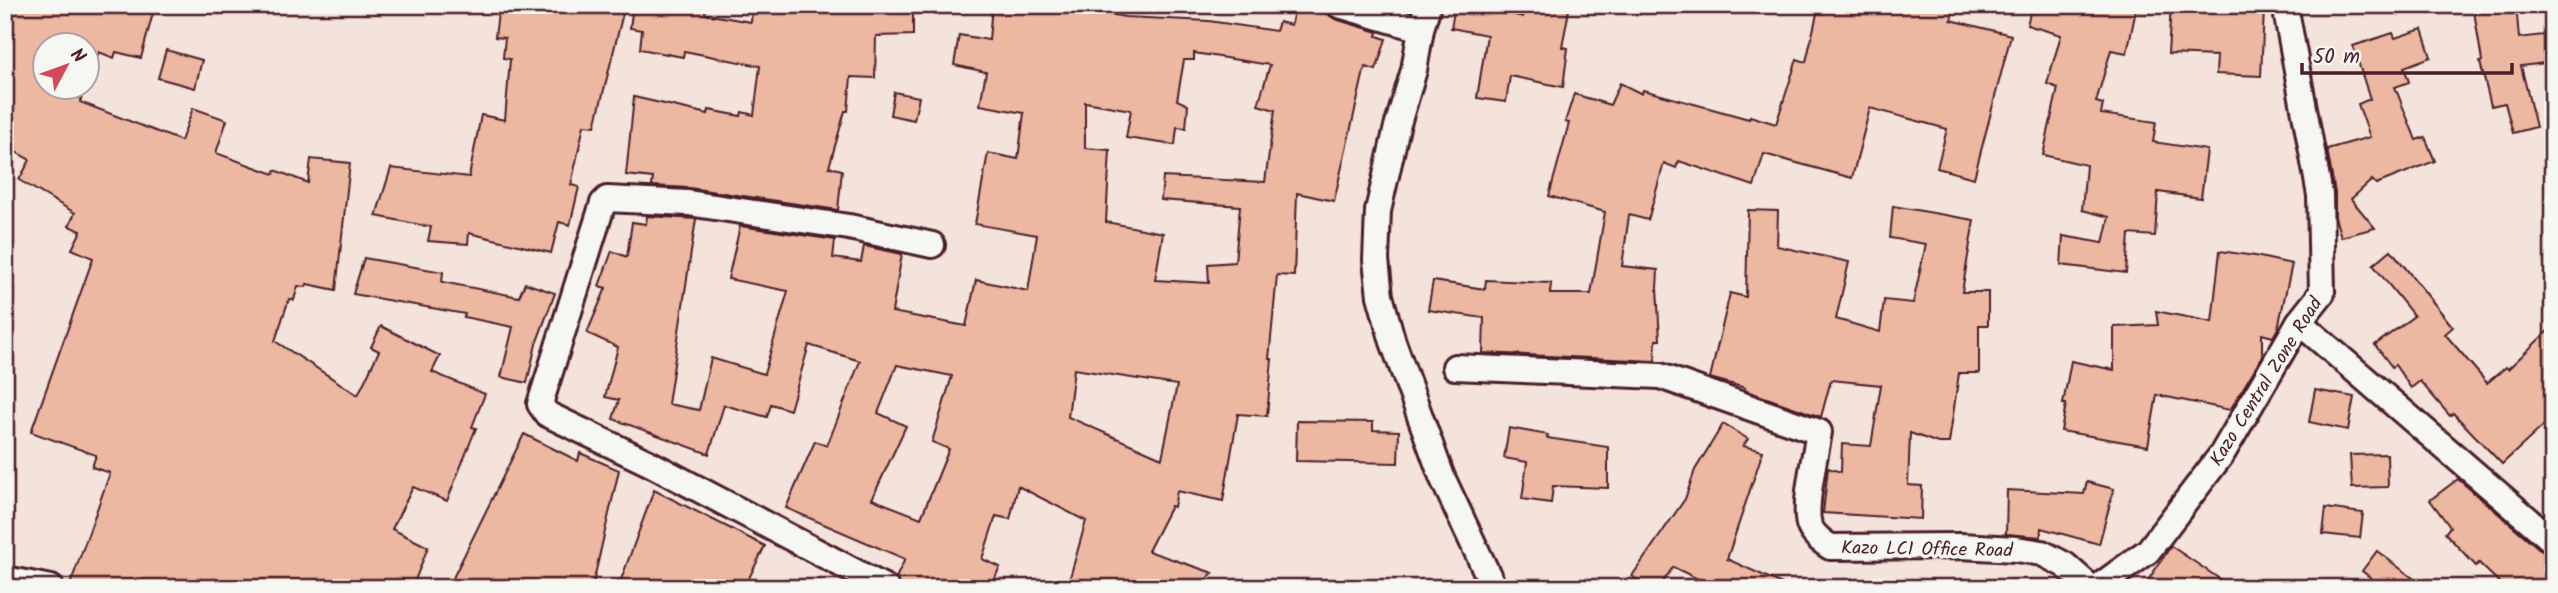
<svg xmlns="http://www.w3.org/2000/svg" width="2558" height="593" font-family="Kalam,sans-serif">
	<rect width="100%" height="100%" fill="#f3e3da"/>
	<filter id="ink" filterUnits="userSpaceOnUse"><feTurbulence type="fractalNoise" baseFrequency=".0143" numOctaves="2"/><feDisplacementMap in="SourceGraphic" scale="14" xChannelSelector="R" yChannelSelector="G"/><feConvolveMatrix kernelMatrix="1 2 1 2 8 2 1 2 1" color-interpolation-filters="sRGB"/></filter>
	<g filter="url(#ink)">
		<g fill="#edb8a1" stroke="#4a1f2b" stroke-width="2" fill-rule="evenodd">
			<polygon points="11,5 139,5 154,9 141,58 116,52 114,58 99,52 88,81 88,46 46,46 46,88 85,88 80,102 181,141 193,108 227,120 216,153 274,174 275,170 308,183 311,159 350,163 336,290 307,284 306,287 298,286 294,300 289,299 275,341 358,395 379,351 371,347 381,326 440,356 432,372 485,394 472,427 476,428 447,501 413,487 392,529 428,547 412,588 69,588 110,473 92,467 96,455 31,432 93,258 72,249 81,231 69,226 75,213 19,180 30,160 5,146 5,18"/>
			<polygon points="499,5 599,5 624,9 595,126 584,125 571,185 579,187 570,225 559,222 551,253 469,233 468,244 428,241 431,227 376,216 391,168 469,177 481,115 505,120 510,59 503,58 505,38 495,37"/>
			<polygon points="633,5 706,5 705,14 751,22 752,11 770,12 770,5 913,5 913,35 876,36 875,78 851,77 848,111 845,111 829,167 842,170 838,210 690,188 652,186 653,178 626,175 634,97 708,114 709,110 741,116 742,112 754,115 760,66 684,51 683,57 640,49 642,30 630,28"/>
			<path d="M992,5H1054V8L1093,11L1125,17L1209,21L1276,31L1279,22L1291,25L1295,6L1327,13L1335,19L1378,32L1377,36L1386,39L1376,70L1365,67L1334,201L1297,193L1294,276L1277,275L1269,359H1272L1267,416L1238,414L1223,501L1177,491L1174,507L1171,506L1148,551L1213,573L1196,588H1067L1086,521L1018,486L1010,519L996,516L982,559L1000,567L990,588H901L896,578L905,559L786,508L815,441L827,446L860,361L809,345L790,410L771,404L767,417L724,405L709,454L613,419L619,400L605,397L618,347L587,333L606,288L599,286L612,251L627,257L632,222L646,224L647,216L696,219L668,404L699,410L711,358L764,374L788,291L728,279L740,226L835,240L833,258L861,262L864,246L902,254L892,312L966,326L976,280L1028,291L1037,235L975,224L988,153L1018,159L1024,113L980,105L986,72L954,65L959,35L989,40ZM1194,53L1270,65L1258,105L1275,110L1265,182L1163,177L1161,200L1240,206L1235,262L1208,264L1209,283L1155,280L1163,233L1106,222L1110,150L1085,148V102L1131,110L1126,138L1175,145L1177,127L1186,128L1188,105L1177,100L1184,60H1194ZM897,365L952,376L932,442L949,449L921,518L872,499L906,426L878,413ZM1074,369L1177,385L1162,458L1068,417Z"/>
			<polygon points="1455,5 1476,5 1523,17 1525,5 1570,5 1562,47 1568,48 1563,87 1510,76 1506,102 1477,98 1487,35 1451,28"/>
			<polygon points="1819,5 1955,5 1951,20 2011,35 1974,178 1937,168 1947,129 1870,108 1852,178 1764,154 1754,186 1679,161 1676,168 1664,163 1648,220 1629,215 1622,266 1658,270 1657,288 1660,340 1656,340 1655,361 1483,353 1484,318 1428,310 1433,281 1485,289 1486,280 1551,283 1550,294 1591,294 1605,212 1549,196 1569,123 1565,122 1574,94 1610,105 1620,83 1642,94 1643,90 1749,119 1750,116 1776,124 1797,59 1806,62"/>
			<polygon points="2032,5 2137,5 2127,53 2111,50 2096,102 2103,104 2101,114 2156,122 2153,142 2207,150 2201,198 2158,192 2155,236 2129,234 2126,273 2061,265 2063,236 2103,243 2109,217 2082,210 2086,165 2043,155 2058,88 2047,84 2061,35 2027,25"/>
			<polygon points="2171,5 2264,9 2261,76 2216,74 2217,56 2168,54"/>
			<polygon points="2473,5 2516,5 2519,38 2553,34 2553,62 2521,66 2536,127 2513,133 2505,103 2491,106 2480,62 2482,61"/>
			<polygon points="2422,29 2431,57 2404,67 2409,82 2395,87 2416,140 2425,137 2435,161 2376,184 2372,180 2351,199 2375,228 2341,237 2335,217 2335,193 2327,149 2370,137 2358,104 2370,99 2353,46 2393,33 2395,38"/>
			<polygon points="166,50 202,60 195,88 158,78"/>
			<polygon points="894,92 919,97 914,120 890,115"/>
			<polygon points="1893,206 1974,220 1962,292 1988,292 1988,325 1979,325 1979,373 1959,373 1949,443 1938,443 1910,433 1908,485 1922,486 1921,519 1823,513 1828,468 1841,472 1842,444 1871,446 1881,385 1831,380 1821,417 1744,390 1745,388 1710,378 1730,293 1746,297 1748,210 1778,211 1777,246 1849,262 1836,319 1880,332 1884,300 1913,303 1926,244 1890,238"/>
			<polygon points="2391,250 2453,327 2445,334 2487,383 2506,367 2508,369 2553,326 2553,417 2502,464 2453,413 2450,416 2420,381 2411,388 2395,365 2392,367 2375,345 2414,316 2373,265"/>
			<polygon points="2220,251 2255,256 2292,264 2278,328 2273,337 2262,334 2262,357 2230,410 2157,395 2148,446 2061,431 2066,404 2063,404 2071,361 2114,370 2114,327 2158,325 2156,311 2212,322"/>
			<polygon points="364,258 443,272 442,282 519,297 525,283 555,293 536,344 527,383 501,377 513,327 464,317 465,314 353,294"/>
			<polygon points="2315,390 2354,397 2348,430 2309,422"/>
			<polygon points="1297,421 1373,422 1373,430 1399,431 1398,463 1296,461"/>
			<polygon points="1723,424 1748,439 1743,446 1763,451 1727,559 1791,588 1717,588 1673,567 1659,588 1649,588 1632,576 1685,499 1695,470"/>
			<polygon points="1509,428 1548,435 1547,438 1608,447 1608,488 1553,486 1551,503 1522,499 1527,462 1504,458"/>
			<polygon points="524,434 578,461 580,453 619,470 592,588 448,588"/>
			<polygon points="2387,454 2388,487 2352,488 2350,455"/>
			<polygon points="2458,479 2543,552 2553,557 2553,588 2505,588 2479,563 2476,566 2445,533 2450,527 2430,500"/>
			<polygon points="2087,482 2114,489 2099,544 2041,528 2041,537 2006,534 2007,490 2084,494"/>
			<polygon points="654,490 765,546 744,588 618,588"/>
			<polygon points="2326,508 2363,513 2360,538 2323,534"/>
			<polygon points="2171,546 2233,588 2143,588"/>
			<polygon points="2377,551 2426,588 2384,588 2362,571"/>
		</g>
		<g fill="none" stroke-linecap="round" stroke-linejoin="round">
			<g stroke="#4a1f2b" stroke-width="30">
				<g id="minor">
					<polyline points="1339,5 1421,29"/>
					<polyline points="1428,5 1421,29 1414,70 1397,127 1378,211 1376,260 1380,296 1393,342 1442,477 1494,588"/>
					<polyline points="2299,322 2553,541"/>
					<path d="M1455,367L1660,376L1819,432C1816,452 1802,511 1810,527C1814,536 1823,542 1830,547L1960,546L2016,549L2042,553L2065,565L2091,588"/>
					<polyline points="5,579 51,588"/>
					<polyline points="886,588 651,464 547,414 540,404 603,203 607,199 688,203 849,227 932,245"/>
					<polyline points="2097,588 2148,551 2222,454 2299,322 2322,293 2320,195 2285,5"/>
				</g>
			</g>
			<use href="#minor" stroke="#f6f6f2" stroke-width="24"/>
		</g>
	</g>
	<g text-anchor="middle" stroke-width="7" stroke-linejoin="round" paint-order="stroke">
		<g font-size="19" fill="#4a1f2b" stroke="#f6f6f2">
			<text transform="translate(2265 381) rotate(-58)" y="7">Kazo Central Zone Road</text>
			<text transform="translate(1927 548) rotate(1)" y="7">Kazo LC1 Office Road</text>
		</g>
	</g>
	<rect width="2558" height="593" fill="none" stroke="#f6f6f2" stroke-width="28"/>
	<rect x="14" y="14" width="2530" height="565" fill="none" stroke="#4a1f2b" stroke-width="2.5" filter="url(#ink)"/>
	<g transform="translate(66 66) rotate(49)"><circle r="33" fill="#f6f6f2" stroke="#b1a0a2" stroke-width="2"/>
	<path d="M0-5L12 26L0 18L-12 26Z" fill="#d1495b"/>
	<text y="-10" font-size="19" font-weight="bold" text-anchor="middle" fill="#4a1f2b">N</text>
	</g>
	<path d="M2302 63v10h210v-10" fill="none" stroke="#4a1f2b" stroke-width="3.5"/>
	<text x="2313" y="63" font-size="21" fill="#4a1f2b" stroke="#f6f6f2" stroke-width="5" paint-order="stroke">50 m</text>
</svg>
